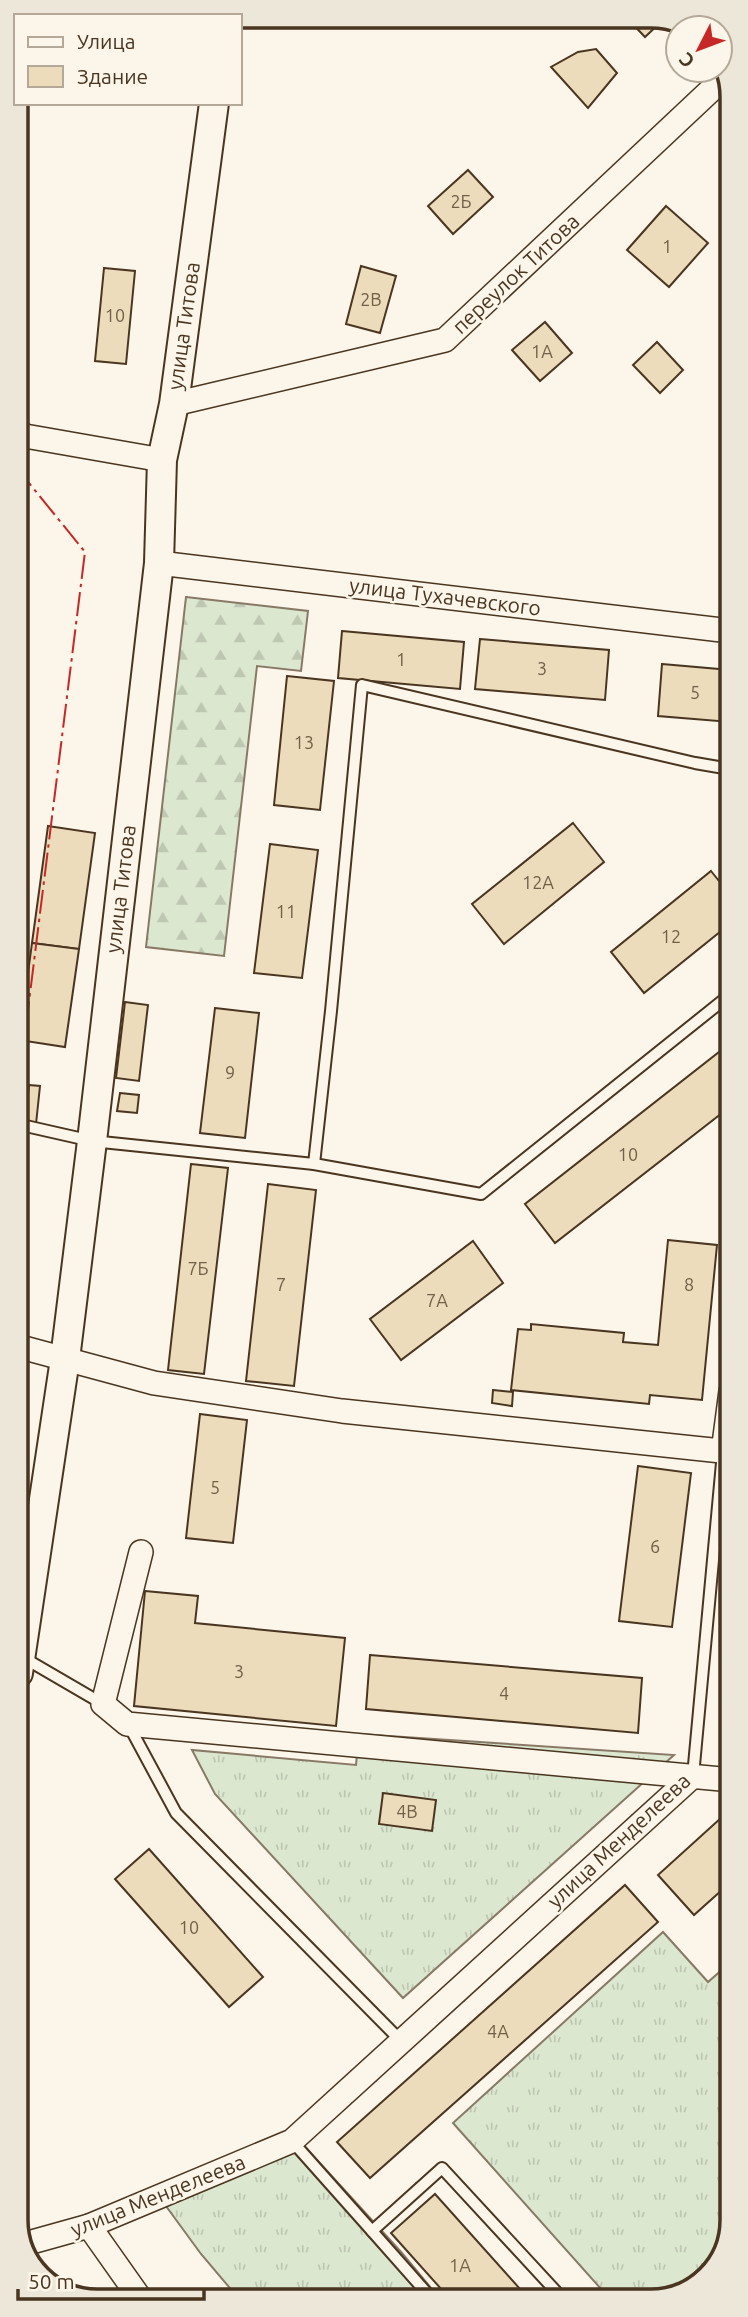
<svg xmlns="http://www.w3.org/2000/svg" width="748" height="2317" font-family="Ubuntu,sans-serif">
	<defs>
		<pattern id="grass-tufts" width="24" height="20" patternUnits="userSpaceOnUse" patternTransform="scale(1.75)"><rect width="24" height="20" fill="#dce7d0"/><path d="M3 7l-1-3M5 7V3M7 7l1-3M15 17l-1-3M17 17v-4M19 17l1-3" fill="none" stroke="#bec7b2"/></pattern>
		<pattern id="forest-firs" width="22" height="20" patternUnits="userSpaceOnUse" patternTransform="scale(1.75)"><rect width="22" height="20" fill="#dce7d0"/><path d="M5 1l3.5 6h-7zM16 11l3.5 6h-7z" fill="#bec7b2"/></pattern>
	</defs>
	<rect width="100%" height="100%" fill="#fbf6e9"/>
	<g fill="url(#grass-tufts)" stroke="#887966" stroke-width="2">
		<polygon points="359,1734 674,1755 403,1998 215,1794 192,1750 356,1765"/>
		<polygon points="663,1932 708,1982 732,1961 732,2220 715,2270 671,2299 610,2299 453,2123"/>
		<polygon points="297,2138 402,2253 441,2300 240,2300 201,2254 155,2191"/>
	</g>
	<polygon fill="url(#forest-firs)" stroke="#887966" stroke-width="2" points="186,597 308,611 301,671 257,666 224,956 146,947"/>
	<g fill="#ecdcbc" stroke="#4a3520" stroke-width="2">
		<polygon points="625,16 657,16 664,19 645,37"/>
		<polygon points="596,49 617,73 588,108 551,67 578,52"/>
		<polygon points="468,170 493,197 453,234 428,206"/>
		<polygon points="666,206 708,243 669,287 627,250"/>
		<polygon points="361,266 396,276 380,333 346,324"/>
		<polygon points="104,268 135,271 126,364 95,361"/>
		<polygon points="545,322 572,353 540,381 512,350"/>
		<polygon points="657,342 683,370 660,393 633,365"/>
		<polygon points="342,631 464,642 460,689 338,678"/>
		<polygon points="480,639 609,650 605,700 475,689"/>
		<polygon points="662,664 730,670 730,722 658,716"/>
		<polygon points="287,676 334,681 320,810 274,805"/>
		<polygon points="573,823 604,862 504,944 472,904"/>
		<polygon points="48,826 95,833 79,949 32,943"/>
		<polygon points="270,844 318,850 302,978 254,973"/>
		<polygon points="711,871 731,896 731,923 644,993 611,952"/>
		<polygon points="32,943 79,949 65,1047 19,1040"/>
		<polygon points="125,1002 148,1005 139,1081 116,1078"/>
		<polygon points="215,1008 259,1013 245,1138 200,1133"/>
		<polygon points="728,1045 731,1049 731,1106 555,1243 525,1204"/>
		<polygon points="29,1085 40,1086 36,1124 25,1123"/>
		<polygon points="120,1093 139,1095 137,1113 117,1111"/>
		<polygon points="191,1164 228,1168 204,1374 168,1370"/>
		<polygon points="268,1184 316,1190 294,1386 246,1381"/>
		<polygon points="668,1240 717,1245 702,1400 650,1395 649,1404 511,1390 518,1329 531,1330 531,1324 624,1333 623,1342 658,1345"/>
		<polygon points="473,1241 503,1283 401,1360 370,1319"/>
		<polygon points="493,1390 513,1392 512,1406 492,1403"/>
		<polygon points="200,1414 247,1420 233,1543 186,1538"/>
		<polygon points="638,1466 691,1473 672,1627 619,1621"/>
		<polygon points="145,1591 198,1596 195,1623 345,1638 336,1726 134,1706"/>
		<polygon points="370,1655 642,1678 638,1733 366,1709"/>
		<polygon points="383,1793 436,1800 432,1831 379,1824"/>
		<polygon points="732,1808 732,1881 694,1915 658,1875"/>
		<polygon points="149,1849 263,1977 229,2007 115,1879"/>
		<polygon points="625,1885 658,1922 370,2178 337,2142"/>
		<polygon points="435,2194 529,2299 451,2300 391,2233"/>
	</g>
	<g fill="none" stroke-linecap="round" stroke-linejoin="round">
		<g stroke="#4a3520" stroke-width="14">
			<g id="service">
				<polyline points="17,1124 92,1141 314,1164 481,1194 731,994"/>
				<polyline points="314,1164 331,1011 362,685 695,763 730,769"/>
				<polyline points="24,1658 103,1704"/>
				<polyline points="128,1724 176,1813 401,2041"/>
				<polyline points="693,1776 723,1452"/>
				<polyline points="292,2141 372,2231 442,2168 563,2299"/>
				<polyline points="372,2231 433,2300"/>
			</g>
		</g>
		<g stroke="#4a3520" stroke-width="26">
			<g id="minor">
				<polyline points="174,404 445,340 728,74"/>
				<polyline points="16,429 25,436 162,460"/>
				<polyline points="159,563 730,631"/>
				<polyline points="17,1346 154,1383 342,1411 731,1452"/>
				<polyline points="723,1452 731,1391"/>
				<polyline points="141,1552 103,1704 127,1724 732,1780"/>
				<polyline points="89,2226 142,2301"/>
				<polyline points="21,2245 89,2226 292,2141 693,1776"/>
			</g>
		</g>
		<g stroke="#4a3520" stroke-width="32">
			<polyline id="tertiary" points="18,1673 65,1359 92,1141 159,563 162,460 174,404 214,103"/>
		</g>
		<use href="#service" stroke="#fbf6e9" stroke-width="10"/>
		<use href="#minor" stroke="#fbf6e9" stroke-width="23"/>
		<use href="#tertiary" stroke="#fbf6e9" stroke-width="28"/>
		<polyline stroke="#c62828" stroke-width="2" stroke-dasharray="24 5 3.5 5" stroke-linecap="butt" points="16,467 85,552 17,1098"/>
	</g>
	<g text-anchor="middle" stroke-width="5" stroke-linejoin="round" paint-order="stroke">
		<g font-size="18" fill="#725f47">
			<text x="461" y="208">2Б</text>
			<text x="667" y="253">1</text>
			<text x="371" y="306">2В</text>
			<text x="115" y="322">10</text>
			<text x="542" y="358">1А</text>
			<text x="401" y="666">1</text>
			<text x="542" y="675">3</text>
			<text x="695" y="699">5</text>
			<text x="304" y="749">13</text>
			<text x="538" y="889">12А</text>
			<text x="286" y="918">11</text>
			<text x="671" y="943">12</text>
			<text x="230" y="1079">9</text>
			<text x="628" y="1161">10</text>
			<text x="198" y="1275">7Б</text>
			<text x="281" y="1291">7</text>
			<text x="689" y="1291">8</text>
			<text x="437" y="1307">7А</text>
			<text x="215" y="1494">5</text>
			<text x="655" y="1553">6</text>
			<text x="239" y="1678">3</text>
			<text x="504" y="1700">4</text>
			<text x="407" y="1818">4В</text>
			<text x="189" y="1934">10</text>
			<text x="498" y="2038">4А</text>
			<text x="460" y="2272">1А</text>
		</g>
		<g font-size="21" fill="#4a3520" stroke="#fbf6e9">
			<text transform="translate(516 274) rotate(-43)" y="7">переулок Титова</text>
			<text transform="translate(184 326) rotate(-82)" y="7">улица Титова</text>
			<text transform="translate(445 597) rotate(7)" y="7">улица Тухачевского</text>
			<text transform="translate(121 889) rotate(-83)" y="7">улица Титова</text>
			<text transform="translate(619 1841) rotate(-43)" y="7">улица Менделеева</text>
			<text transform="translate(158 2196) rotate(-22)" y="7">улица Менделеева</text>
		</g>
	</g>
	<path d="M0 0H748V2317H0ZM97 28H651A69 69 0 0 1 720 97V2220A69 69 0 0 1 651 2289H97A69 69 0 0 1 28 2220V97A69 69 0 0 1 97 28Z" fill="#ede7d9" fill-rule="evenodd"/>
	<path fill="none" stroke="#4a3520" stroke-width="3.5" d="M97 28H651A69 69 0 0 1 720 97V2220A69 69 0 0 1 651 2289H97A69 69 0 0 1 28 2220V97A69 69 0 0 1 97 28Z"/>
	<rect x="14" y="14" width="228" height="91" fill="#fbf6e9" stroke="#b4a999" stroke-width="2"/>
	<rect x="28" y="37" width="35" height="10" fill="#fbf6e9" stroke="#b4a999" stroke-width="2"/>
	<text x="77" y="49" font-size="21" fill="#4a3520">Улица</text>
	<rect x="28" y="66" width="35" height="21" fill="#ecdcbc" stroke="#b4a999" stroke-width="2"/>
	<text x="77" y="84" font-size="21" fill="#4a3520">Здание</text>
	<g transform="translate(699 49) rotate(228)"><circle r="33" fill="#fbf6e9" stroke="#b4a999" stroke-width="2"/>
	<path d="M0-5L12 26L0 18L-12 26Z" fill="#c62828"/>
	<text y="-10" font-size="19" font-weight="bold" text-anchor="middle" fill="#4a3520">С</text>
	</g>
	<path d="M18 2289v10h186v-10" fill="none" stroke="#4a3520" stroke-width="3.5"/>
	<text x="28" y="2289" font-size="21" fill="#4a3520" stroke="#fbf6e9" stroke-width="5" paint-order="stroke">50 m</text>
</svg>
